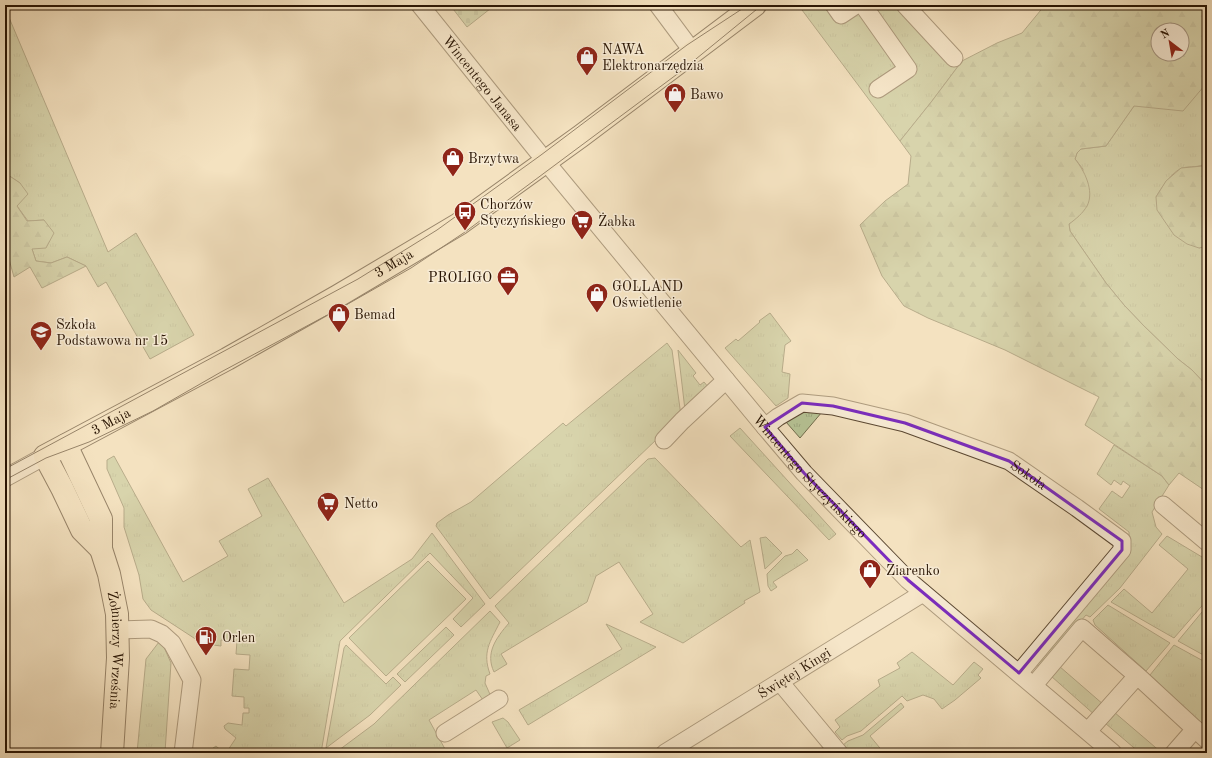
<svg xmlns="http://www.w3.org/2000/svg" width="1212" height="758" font-family="'Old Standard TT',serif">
	<defs>
		<pattern id="grass-tufts" width="24" height="20" patternUnits="userSpaceOnUse"><rect width="24" height="20" fill="#b7c496"/><path d="M3 7l-1-3M5 7V3M7 7l1-3M15 17l-1-3M17 17v-4M19 17l1-3" fill="none" stroke="#9da880"/></pattern>
		<pattern id="forest-firs" width="22" height="20" patternUnits="userSpaceOnUse"><rect width="22" height="20" fill="#b7c496"/><path d="M5 1l3.5 6h-7zM16 11l3.5 6h-7z" fill="#9da880"/></pattern>
		<pattern id="cemetery-stones" width="16" height="16" patternUnits="userSpaceOnUse"><rect width="16" height="16" fill="#b7c496"/><path d="M2 7V4a2 2 0 0 1 4 0v3zM10 15v-3a2 2 0 0 1 4 0v3z" fill="#9da880"/></pattern>
	</defs>
	<rect width="100%" height="100%" fill="#f4e2c0"/>
	<filter id="stains"><feTurbulence type="fractalNoise" baseFrequency=".005" numOctaves="4"/><feColorMatrix values="0 0 0 0 .2 0 0 0 0 .09 0 0 0 0 .02 0 0 0 .5 -.17"/></filter>
	<radialGradient id="worn" r=".72"><stop offset=".6" stop-color="#630" stop-opacity="0"/><stop offset="1" stop-color="#630" stop-opacity=".3"/></radialGradient>
	<g fill="url(#grass-tufts)" stroke="#706c4c">
		<polygon points="809,5 912,5 962,61 932,101 900,141 802,10"/>
		<polygon points="5,8 108,252 136,233 194,335 150,359 106,282 98,287 86,266 67,257 51,263 36,261 32,249 44,220 28,221 17,206 20,183 5,173"/>
		<path d="M1207,33V163C1199,168 1190,166 1182,168C1173,171 1161,188 1156,197L1199,248L1207,246V386L1192,370L1178,359L1143,325L1124,305L1106,283L1070,231L1069,224L1077,217L1083,169L1075,159L1077,153L1081,149L1106,146L1134,106L1182,54Z"/>
		<polygon points="770,313 791,341 785,345 782,372 790,374 788,398 776,406 725,348 736,339 738,341 760,322 759,321"/>
		<polygon points="667,343 672,350 681,416 490,599 436,526 437,523 448,515 471,502 563,423 566,426"/>
		<polygon points="678,350 696,373 693,376 700,385 704,382 709,388 685,410"/>
		<polygon points="811,410 822,412 800,438 786,422 801,412"/>
		<polygon points="740,428 836,534 829,540 730,436"/>
		<polygon points="1114,445 1162,476 1169,485 1152,512 1156,527 1162,534 1120,588 1090,617 1086,615 1041,668 1035,663 1129,539 1129,532 1099,509 1112,491 1122,498 1130,486 1123,481 1121,485 1114,480 1111,485 1097,474"/>
		<polygon points="114,456 183,582 228,556 219,541 262,516 248,489 268,478 344,603 412,559 432,533 485,604 461,627 453,619 473,598 430,553 340,641 321,753 226,753 236,738 225,729 224,726 228,723 242,725 243,713 249,713 249,708 244,708 244,697 232,696 234,669 249,670 250,655 236,654 237,641 221,640 221,646 197,643 197,640 151,610 143,599 139,575 124,527 124,508 107,469 107,460"/>
		<path d="M655,458L741,547L750,540L760,592L744,601L745,603L683,643L640,622L653,614L619,562L596,576L587,602L501,654L507,664L494,672C485,653 496,638 509,623L495,606L648,459Z"/>
		<polygon points="1167,536 1207,560 1207,600 1174,638 1111,602 1124,589 1152,613 1188,569 1159,545"/>
		<polygon points="766,537 782,553 765,569 760,538"/>
		<polygon points="797,549 808,560 773,582 777,587 771,591 768,586 767,574 785,556 792,554"/>
		<polygon points="1108,605 1170,643 1146,671 1095,625 1093,620"/>
		<polygon points="1207,606 1207,657 1178,641"/>
		<path d="M490,611L500,622C490,642 482,652 490,674L486,676L485,683L492,699L485,703L476,690L429,720L445,749L443,750L445,753H335L374,724Z"/>
		<polygon points="606,624 656,647 528,725 519,710 622,649"/>
		<polygon points="446,627 454,635 405,682 397,674"/>
		<polygon points="159,642 163,645 171,663 165,752 137,753 146,659"/>
		<polygon points="346,645 386,684 393,677 401,685 370,715 326,748 344,648"/>
		<polygon points="1174,645 1207,663 1207,729 1150,675"/>
		<polygon points="912,652 953,685 974,662 983,669 978,675 981,678 955,700 942,709 934,699 923,695 907,701 902,696 861,731 847,736 842,740 835,732 840,727 835,720 880,686 878,680 900,668 897,663"/>
		<polygon points="1059,666 1104,705 1096,716 1051,676"/>
		<polygon points="901,703 904,707 870,736 884,753 851,753 843,745 848,741 863,735"/>
		<polygon points="1114,712 1162,753 1140,753 1105,723"/>
		<polygon points="503,718 508,722 520,740 507,748 492,722"/>
		<polygon points="216,746 224,753 206,753"/>
	</g>
	<g fill="url(#forest-firs)" stroke="#706c4c" fill-rule="evenodd">
		<path d="M1045,5H1207V79L1205,85L1183,111L1134,106L1106,146L1081,149L1077,153L1075,159C1084,170 1095,191 1087,206C1083,213 1076,219 1069,224L1070,231L1106,283L1124,305L1143,325L1178,359L1192,370L1207,386V492L1179,473L1169,485L1162,476L1085,425L1099,397L1005,350L928,318L904,306L882,276L860,225L885,201L908,184L911,156L900,141L932,101L962,61L997,43L1022,33ZM1158,30H1182V54H1158Z"/>
		<polygon points="1207,163 1207,246 1199,248 1187,244 1174,235 1157,210 1156,197 1166,181 1181,168 1203,166"/>
		<polygon points="5,173 20,183 28,194 17,206 27,221 44,220 54,233 46,248 32,249 36,261 51,263 67,257 86,266 42,288 30,267 14,277 5,245"/>
	</g>
	<polygon fill="url(#cemetery-stones)" stroke="#706c4c" points="450,5 495,5 467,27"/>
	<polygon fill="#b7c496" stroke="#706c4c" points="428,561 466,599 386,676 349,638"/>
	<g fill="none" stroke-linecap="round" stroke-linejoin="round">
		<g stroke="#5b4832" stroke-width="19">
			<g id="minor">
				<path id="s1" d="M420,5L551,168L765,427L804,473L908,580L1113,753"/>
				<polyline points="658,5 693,52"/>
				<polyline points="834,5 841,15 856,5"/>
				<polyline points="863,5 908,69 878,89"/>
				<polyline points="905,5 954,58"/>
				<path id="s2" d="M765,427L778,417L802,403L833,406L905,423L1009,461L1077,508L1122,541V550L1019,673"/>
				<polyline points="664,440 682,421 726,380"/>
				<polyline points="5,478 45,456"/>
				<polyline points="1163,505 1207,542"/>
				<polyline points="118,630 151,629 162,634 172,643 192,680 183,753"/>
				<polyline points="780,682 839,753"/>
				<polyline points="1034,685 1082,628 1141,679 1207,740"/>
				<polyline points="1088,731 1137,676"/>
				<polyline points="445,733 499,699"/>
				<path id="s3" d="M665,753L923,593"/>
				<polyline points="1174,753 1195,729"/>
			</g>
		</g>
		<g stroke="#281403" stroke-width="24">
			<g id="major">
				<path id="s4" d="M66,445L101,519V549L109,574L117,614L118,658L112,753"/>
				<path id="s5" d="M101,549L82,530L62,488L45,456L227,359L338,296L459,224L581,136L755,5"/>
			</g>
		</g>
		<use href="#minor" stroke="#f8ecd6" stroke-width="17"/>
		<use href="#major" stroke="#f4e2c0" stroke-width="22"/>
		<g stroke="#281403" stroke-width="1">
			<polyline points="5,469 358,279 437,230 541,155 687,45 748,5"/>
			<polyline points="5,480 46,458 89,442 153,411 221,372 346,305 411,268 465,232 680,72 762,5"/>
		</g>
	</g>
	<path d="M0 0H1212V758H0ZM802,403L833,406L905,423L1009,461L1122,541V550L1019,673L908,580L804,473L765,427Z" fill="#f4e2c0" fill-opacity=".55" fill-rule="evenodd"/>
	<path fill="none" stroke="#7b2cbf" stroke-width="3" stroke-linejoin="round" d="M802,403L833,406L905,423L1009,461L1122,541V550L1019,673L908,580L804,473L765,427Z"/>
	<defs>
		<g id="shop-pin" transform="scale(1.15)"><path d="M0 17L-7.5 6A9.5 9.5 0 1 1 7.5 6Z" fill="#8f2418" stroke="#f8ecd6"/><path d="M-5-2.5h2.3a2.7 3.5 0 0 1 5.4 0H5L5.5 6h-11ZM-1.5-2.5h3a1.5 2.3 0 0 0-3 0Z" fill="#fff"/></g>
		<g id="bus-pin" transform="scale(1.15)"><path d="M0 17L-7.5 6A9.5 9.5 0 1 1 7.5 6Z" fill="#8f2418" stroke="#f8ecd6"/><path d="M-5-6H5V4H4V6H2V4H-2V6H-4V4H-5ZM-3.5-4V0h7V-4ZM-3.5 1.2v1.5H-2V1.2ZM2 1.2v1.5H3.5V1.2Z" fill="#fff"/></g>
		<g id="supermarket-pin" transform="scale(1.15)"><path d="M0 17L-7.5 6A9.5 9.5 0 1 1 7.5 6Z" fill="#8f2418" stroke="#f8ecd6"/><path d="M-6-5.5h2.5l.6 2H6L4.5 2H-2.5L-4.4-4H-6ZM-1.5 3.2a1.3 1.3 0 1 0 .1 0ZM3 3.2a1.3 1.3 0 1 0 .1 0Z" fill="#fff"/></g>
		<g id="office-pin" transform="scale(1.15)"><path d="M0 17L-7.5 6A9.5 9.5 0 1 1 7.5 6Z" fill="#8f2418" stroke="#f8ecd6"/><path d="M-6-3h4V-5.5h4V-3h4V5H-6ZM-1-4.5V-3h2v-1.5ZM-6 0V1H6V0Z" fill="#fff"/></g>
		<g id="school-pin" transform="scale(1.15)"><path d="M0 17L-7.5 6A9.5 9.5 0 1 1 7.5 6Z" fill="#8f2418" stroke="#f8ecd6"/><path d="M0-5L7-2L0 1L-7-2ZM-4 1L0 2.5L4 1V4Q0 6-4 4Z" fill="#fff"/></g>
		<g id="fuel-pin" transform="scale(1.15)"><path d="M0 17L-7.5 6A9.5 9.5 0 1 1 7.5 6Z" fill="#8f2418" stroke="#f8ecd6"/><path d="M-5.5-6h7V0h2V4h1.3V-2.5L3-4.5l.8-.8L6-3V5H2.5V1h-1V6h-7ZM-4.2-4.7v3.2H.2V-4.7Z" fill="#fff"/></g>
	</defs>
	<g fill-rule="evenodd">
		<use href="#shop-pin" x="587" y="57"/>
		<use href="#shop-pin" x="675" y="94"/>
		<use href="#shop-pin" x="453" y="158"/>
		<use href="#bus-pin" x="465" y="212"/>
		<use href="#supermarket-pin" x="582" y="221"/>
		<use href="#office-pin" x="508" y="277"/>
		<use href="#shop-pin" x="597" y="294"/>
		<use href="#shop-pin" x="339" y="314"/>
		<use href="#school-pin" x="41" y="332"/>
		<use href="#supermarket-pin" x="328" y="503"/>
		<use href="#shop-pin" x="870" y="570"/>
		<use href="#fuel-pin" x="206" y="637"/>
	</g>
	<g text-anchor="middle" stroke-width="3" stroke-linejoin="round" paint-order="stroke">
		<g font-size="14" fill="#281403" stroke="#f8ecd6" text-anchor="start">
			<text x="602" y="54">NAWA<tspan x="602" dy="16">Elektronarzędzia</tspan></text>
			<text x="690" y="99">Bawo</text>
			<text x="468" y="163">Brzytwa</text>
			<text x="480" y="209">Chorzów<tspan x="480" dy="16">Styczyńskiego</tspan></text>
			<text x="598" y="226">Żabka</text>
			<text x="492" y="282" text-anchor="end">PROLIGO</text>
			<text x="612" y="291">GOLLAND<tspan x="612" dy="16">Oświetlenie</tspan></text>
			<text x="354" y="319">Bemad</text>
			<text x="56" y="329">Szkoła<tspan x="56" dy="16">Podstawowa nr 15</tspan></text>
			<text x="344" y="508">Netto</text>
			<text x="886" y="575">Ziarenko</text>
			<text x="222" y="642">Orlen</text>
		</g>
		<g font-size="14" fill="#281403" stroke="#f8ecd6">
			<text dy="5" stroke="none"><textPath href="#s1" startOffset="100">Wincentego Janasa</textPath></text>
			<text dy="5" stroke="none"><textPath href="#s5" startOffset="508">3 Maja</textPath></text>
			<text dy="5" stroke="none"><textPath href="#s5" startOffset="184">3 Maja</textPath></text>
			<text dy="5" stroke="none"><textPath href="#s2" startOffset="284">Sokoła</textPath></text>
			<text dy="5" stroke="none"><textPath href="#s1" startOffset="612">Wincentego Styczyńskiego</textPath></text>
			<text dy="5" stroke="none"><textPath href="#s4" startOffset="215">Żołnierzy Września</textPath></text>
			<text dy="5" stroke="none"><textPath href="#s3" startOffset="152">Świętej Kingi</textPath></text>
		</g>
	</g>
	<rect width="1212" height="758" fill="none" stroke="#f4e2c0" stroke-width="20"/>
	<rect x="6" y="6" width="1200" height="746" fill="none" stroke="#281403" stroke-width="2"/>
	<rect x="10" y="10" width="1192" height="738" fill="none" stroke="#281403"/>
	<g transform="translate(1170 42) rotate(329)"><circle r="19" fill="#f8ecd6" stroke="#a59682"/>
	<path d="M0-3L7 15L0 10L-7 15Z" fill="#8f2418"/>
	<text y="-6" font-size="11" font-weight="bold" text-anchor="middle" fill="#281403">N</text>
	</g>
	<rect width="100%" height="100%" filter="url(#stains)"/>
	<rect width="100%" height="100%" fill="url(#worn)"/>
</svg>
